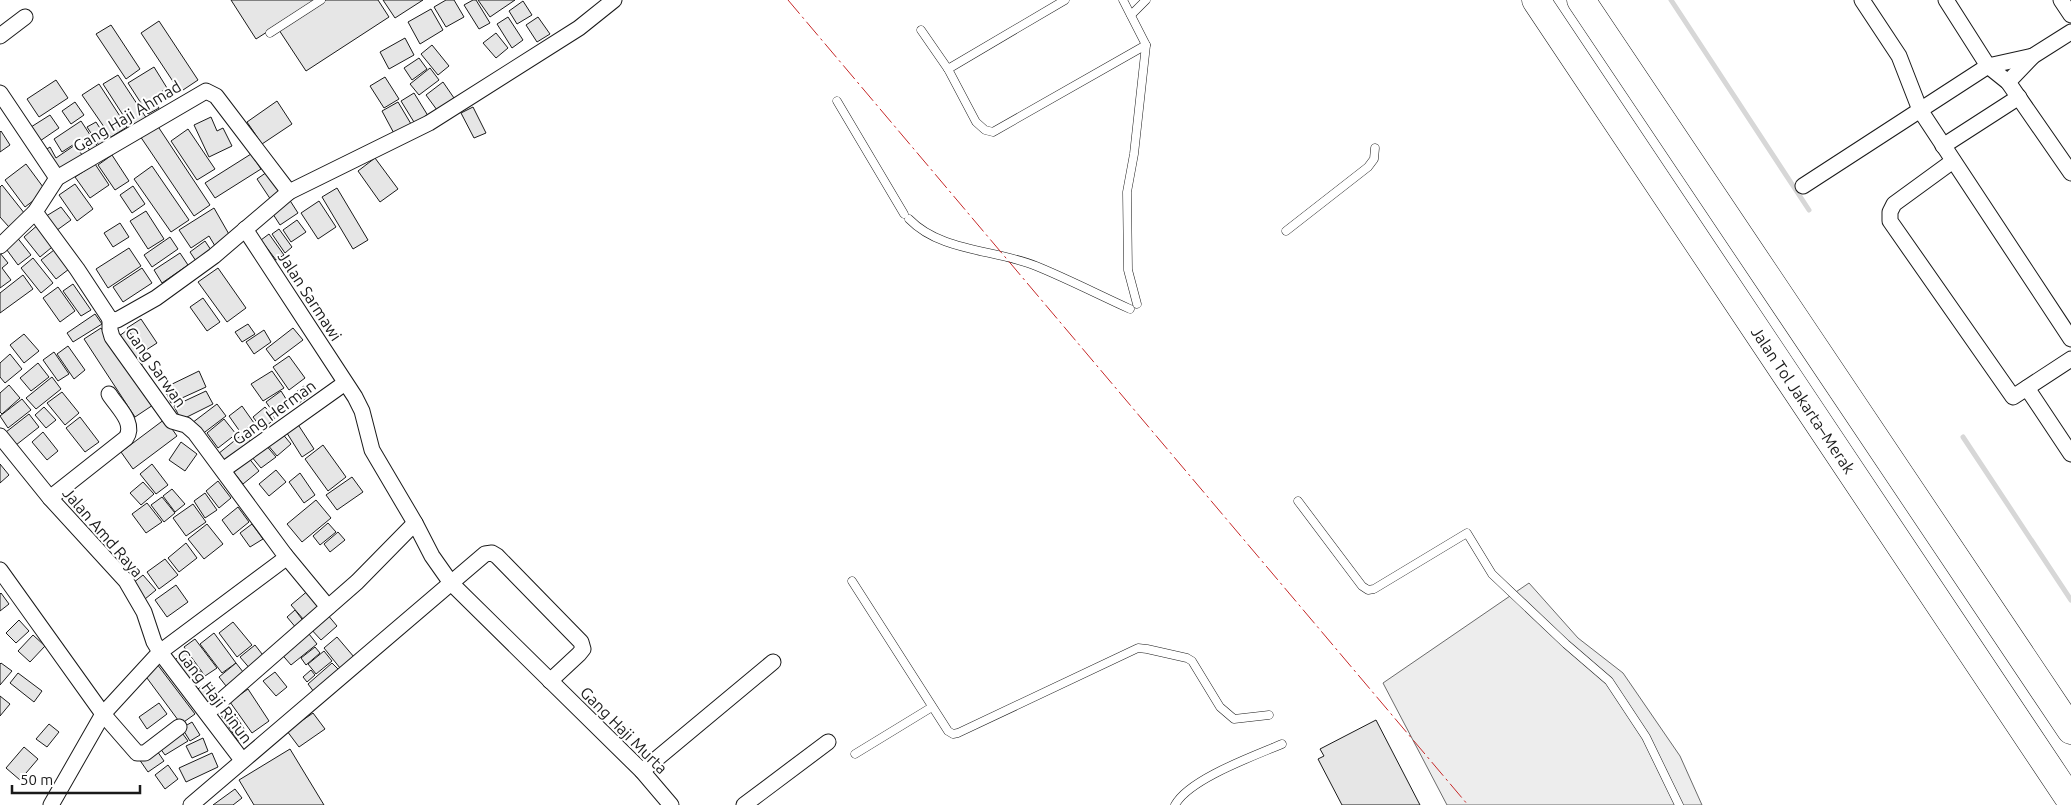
<svg xmlns="http://www.w3.org/2000/svg" width="2071" height="805" font-family="Ubuntu,sans-serif">
	<rect width="100%" height="100%" fill="#fff"/>
	<polygon fill="#ededed" stroke="#6a6a6a" points="1529,583 1578,638 1623,673 1680,756 1702,805 1447,805 1383,683"/>
	<g fill="none" stroke-linecap="round" stroke-linejoin="round">
		<g stroke="#d7d7d7" stroke-width="5">
			<polyline points="1671,0 1809,210"/>
			<polyline points="1963,437 2071,600"/>
		</g>
	</g>
	<g fill="#e6e6e6" stroke="#1a1a1a">
		<polygon points="231,0 317,0 256,39"/>
		<polygon points="326,0 378,0 389,17 306,71 279,30"/>
		<polygon points="383,0 423,0 395,18"/>
		<polygon points="446,0 454,0 464,17 446,27 434,7"/>
		<polygon points="473,0 476,0 490,23 479,29 464,5"/>
		<polygon points="478,0 515,0 490,17"/>
		<polygon points="523,1 532,15 517,24 509,11"/>
		<polygon points="431,9 443,30 420,44 408,22"/>
		<polygon points="508,17 523,40 512,48 497,24"/>
		<polygon points="538,17 550,34 537,42 526,25"/>
		<polygon points="159,21 198,80 180,92 141,33"/>
		<polygon points="111,25 140,69 126,79 96,34"/>
		<polygon points="496,33 508,48 496,58 483,43"/>
		<polygon points="405,38 414,55 389,69 380,52"/>
		<polygon points="432,45 449,66 438,75 421,54"/>
		<polygon points="419,58 427,69 412,80 404,68"/>
		<polygon points="154,67 167,88 152,98 159,108 148,114 128,83"/>
		<polygon points="430,68 439,80 419,95 410,84"/>
		<polygon points="118,75 147,119 132,129 103,84"/>
		<polygon points="385,77 399,99 384,108 370,86"/>
		<polygon points="56,80 68,98 39,117 27,99"/>
		<polygon points="443,82 454,98 437,110 426,95"/>
		<polygon points="99,84 127,127 111,137 82,95"/>
		<polygon points="414,93 430,119 417,127 401,101"/>
		<polygon points="277,101 292,124 262,144 247,122"/>
		<polygon points="75,102 84,115 71,124 62,111"/>
		<polygon points="398,102 414,129 397,139 382,111"/>
		<polygon points="473,107 486,133 474,138 461,113"/>
		<polygon points="50,115 59,128 40,141 31,127"/>
		<polygon points="211,117 217,131 223,128 232,146 209,157 194,125"/>
		<polygon points="81,121 98,147 91,152 82,139 62,152 54,139"/>
		<polygon points="96,122 110,144 102,150 87,127"/>
		<polygon points="157,125 210,205 194,216 140,136"/>
		<polygon points="188,129 215,169 197,180 171,141"/>
		<polygon points="1,131 10,145 0,152 0,132"/>
		<polygon points="75,145 85,159 57,178 41,153 50,147 56,158"/>
		<polygon points="251,154 261,169 215,198 205,183"/>
		<polygon points="112,155 129,181 115,190 98,165"/>
		<polygon points="375,158 398,189 380,202 358,171"/>
		<polygon points="26,164 46,191 25,207 5,180"/>
		<polygon points="95,164 109,185 90,198 75,177"/>
		<polygon points="152,166 189,220 171,232 134,179"/>
		<polygon points="267,172 281,193 271,200 257,179"/>
		<polygon points="75,184 93,209 77,221 59,195"/>
		<polygon points="2,185 25,214 9,227 0,217 0,187"/>
		<polygon points="133,186 145,204 132,213 120,195"/>
		<polygon points="337,188 368,240 353,249 322,197"/>
		<polygon points="289,199 298,213 280,225 271,211"/>
		<polygon points="319,201 336,227 318,239 301,213"/>
		<polygon points="61,207 71,220 53,233 43,218"/>
		<polygon points="214,208 230,236 215,246 209,236 191,248 179,230"/>
		<polygon points="146,211 164,239 148,249 130,221"/>
		<polygon points="297,220 306,232 291,242 283,230"/>
		<polygon points="40,223 57,243 40,257 24,237"/>
		<polygon points="120,223 129,237 113,247 104,233"/>
		<polygon points="279,229 292,247 285,253 272,234"/>
		<polygon points="269,234 284,255 276,260 261,240"/>
		<polygon points="16,236 31,255 18,265 4,246"/>
		<polygon points="170,237 178,249 152,267 144,255"/>
		<polygon points="205,241 211,250 196,261 190,252"/>
		<polygon points="58,247 73,266 56,279 41,260"/>
		<polygon points="129,248 141,266 108,288 96,269"/>
		<polygon points="0,253 8,263 2,268 11,280 0,288"/>
		<polygon points="180,253 188,265 162,283 154,270"/>
		<polygon points="33,258 53,283 41,293 21,268"/>
		<polygon points="142,268 152,283 123,302 113,287"/>
		<polygon points="218,268 246,308 227,322 198,282"/>
		<polygon points="23,275 33,289 0,313 0,293"/>
		<polygon points="73,284 91,310 81,316 63,291"/>
		<polygon points="58,287 75,311 60,322 43,298"/>
		<polygon points="203,298 220,322 207,331 190,307"/>
		<polygon points="95,314 102,324 73,342 67,333"/>
		<polygon points="141,319 157,343 143,352 127,328"/>
		<polygon points="248,324 255,334 242,342 235,332"/>
		<polygon points="101,328 153,405 135,417 84,339"/>
		<polygon points="293,328 303,340 275,361 266,349"/>
		<polygon points="264,330 271,342 254,354 246,342"/>
		<polygon points="126,331 146,361 136,369 115,339"/>
		<polygon points="24,334 39,351 24,363 10,345"/>
		<polygon points="68,346 85,370 74,379 57,354"/>
		<polygon points="54,352 69,374 58,381 43,360"/>
		<polygon points="10,354 22,369 5,383 0,377 0,363"/>
		<polygon points="289,356 305,378 289,390 273,367"/>
		<polygon points="38,363 49,377 31,391 20,378"/>
		<polygon points="199,371 206,387 171,403 164,388"/>
		<polygon points="272,371 284,388 263,401 251,384"/>
		<polygon points="52,377 61,389 36,409 26,398"/>
		<polygon points="9,385 20,398 2,414 0,412 0,393"/>
		<polygon points="304,386 310,395 299,403 292,395"/>
		<polygon points="206,391 213,404 181,420 174,406"/>
		<polygon points="281,391 288,402 273,412 266,402"/>
		<polygon points="62,392 79,413 65,425 47,403"/>
		<polygon points="22,399 31,410 8,428 0,416"/>
		<polygon points="217,404 226,416 201,435 192,423"/>
		<polygon points="242,406 254,423 241,433 229,416"/>
		<polygon points="44,407 56,420 46,428 35,415"/>
		<polygon points="265,407 275,419 262,429 253,417"/>
		<polygon points="29,414 39,427 16,445 6,432"/>
		<polygon points="80,417 99,442 85,452 66,428"/>
		<polygon points="165,419 177,436 133,469 121,452"/>
		<polygon points="224,419 236,434 218,448 207,433"/>
		<polygon points="297,423 314,449 302,457 285,430"/>
		<polygon points="43,432 58,451 47,460 32,442"/>
		<polygon points="281,432 291,444 277,456 267,444"/>
		<polygon points="244,433 253,444 228,465 218,454"/>
		<polygon points="181,442 197,454 185,471 169,460"/>
		<polygon points="265,444 276,457 261,468 251,456"/>
		<polygon points="323,445 346,477 328,491 305,459"/>
		<polygon points="248,457 259,471 243,484 232,470"/>
		<polygon points="0,464 9,475 0,483"/>
		<polygon points="152,464 168,485 156,494 140,474"/>
		<polygon points="276,470 286,482 269,496 259,484"/>
		<polygon points="300,473 315,495 304,503 289,482"/>
		<polygon points="352,477 363,492 337,510 326,495"/>
		<polygon points="218,481 231,498 219,508 206,491"/>
		<polygon points="143,482 154,494 141,505 130,493"/>
		<polygon points="172,489 185,504 175,512 163,496"/>
		<polygon points="205,493 217,510 205,518 194,501"/>
		<polygon points="162,497 175,513 164,522 151,505"/>
		<polygon points="316,500 331,518 302,542 287,524"/>
		<polygon points="147,503 162,522 146,533 132,514"/>
		<polygon points="193,504 206,522 186,536 173,518"/>
		<polygon points="238,507 249,522 233,535 222,520"/>
		<polygon points="328,523 336,532 320,545 313,536"/>
		<polygon points="207,524 223,544 204,559 188,539"/>
		<polygon points="252,524 263,539 250,547 240,533"/>
		<polygon points="338,532 345,540 330,552 324,544"/>
		<polygon points="186,543 197,558 179,572 168,558"/>
		<polygon points="165,559 178,575 159,589 147,572"/>
		<polygon points="143,575 156,590 145,599 133,583"/>
		<polygon points="176,585 188,602 167,617 155,600"/>
		<polygon points="310,589 322,604 304,620 291,605"/>
		<polygon points="1,593 9,604 0,611 0,594"/>
		<polygon points="295,610 305,623 297,629 287,617"/>
		<polygon points="327,614 337,626 321,640 310,628"/>
		<polygon points="19,620 29,631 16,643 6,633"/>
		<polygon points="233,622 252,645 237,657 219,633"/>
		<polygon points="305,629 317,644 291,665 279,651"/>
		<polygon points="214,633 236,663 222,673 200,644"/>
		<polygon points="33,635 45,646 30,662 18,651"/>
		<polygon points="337,637 354,657 340,668 324,648"/>
		<polygon points="195,639 217,668 205,676 184,647"/>
		<polygon points="255,645 266,659 252,671 240,657"/>
		<polygon points="315,647 320,653 306,665 301,658"/>
		<polygon points="324,651 332,661 316,674 308,664"/>
		<polygon points="185,652 205,678 191,689 171,663"/>
		<polygon points="1,663 12,671 0,685 0,664"/>
		<polygon points="236,663 247,677 230,691 219,677"/>
		<polygon points="332,663 339,670 314,692 308,684"/>
		<polygon points="157,664 195,714 181,724 144,674"/>
		<polygon points="311,670 315,675 307,682 303,677"/>
		<polygon points="275,672 287,687 276,696 263,681"/>
		<polygon points="18,673 42,691 34,702 10,683"/>
		<polygon points="209,681 219,696 204,706 195,691"/>
		<polygon points="248,689 269,721 252,733 230,702"/>
		<polygon points="0,696 10,704 0,716"/>
		<polygon points="227,702 248,735 238,741 217,709"/>
		<polygon points="159,703 167,714 147,729 139,717"/>
		<polygon points="313,713 325,729 299,747 287,731"/>
		<polygon points="1376,720 1420,805 1342,805 1318,759 1324,756 1320,749"/>
		<polygon points="192,722 200,735 190,741 182,728"/>
		<polygon points="49,724 59,732 47,747 36,739"/>
		<polygon points="180,730 188,741 165,755 157,744"/>
		<polygon points="203,738 208,751 192,758 186,746"/>
		<polygon points="24,747 38,759 20,780 6,768"/>
		<polygon points="155,748 164,761 148,772 139,759"/>
		<polygon points="290,749 324,805 254,805 239,780"/>
		<polygon points="212,753 218,767 186,782 179,768"/>
		<polygon points="168,765 178,779 165,789 155,775"/>
		<polygon points="235,789 242,798 233,805 213,805"/>
	</g>
	<g fill="none" stroke-linecap="round" stroke-linejoin="round">
		<g stroke="#1a1a1a" stroke-width="9">
			<g id="service">
				<polyline points="1123,0 1146,45 1134,154 1127,192 1128,270 1137,304"/>
				<polyline points="1131,15 1146,0"/>
				<polyline points="921,30 948,69 976,122 985,130 993,132 1146,45"/>
				<polyline points="270,33 321,0"/>
				<polyline points="948,69 1065,0"/>
				<polyline points="837,101 904,214"/>
				<path d="M909,219C941,252 994,249 1036,266C1068,279 1099,295 1130,309"/>
				<polyline points="1286,231 1368,167 1374,159 1375,148"/>
				<polyline points="1298,501 1362,586 1368,590 1374,589 1467,533 1492,574 1566,644 1609,681 1646,737 1679,805"/>
				<polyline points="852,581 948,731 953,734 958,733 1138,648 1147,649 1187,658 1192,661 1220,707 1234,719 1269,715"/>
				<polyline points="855,754 932,707"/>
				<path d="M1175,805C1189,779 1254,756 1282,744"/>
			</g>
		</g>
		<g stroke="#1a1a1a" stroke-width="17">
			<g id="minor">
				<polyline points="1862,0 1899,56 1920,110 2071,339"/>
				<polyline points="1946,0 1988,66 2008,82 2071,173"/>
				<polyline points="2061,0 2071,15"/>
				<polyline points="0,36 25,17"/>
				<polyline points="2008,82 2033,56 2071,32"/>
				<polyline points="0,93 57,178"/>
				<polyline points="1943,146 2019,97"/>
				<polyline points="1953,161 1894,204 1890,212 1890,221 2013,397 2071,359"/>
				<polyline points="1803,186 1988,66 2033,56"/>
				<polyline points="35,212 77,269 108,316 110,319 117,320 156,298 214,256 289,192 429,123 579,28 614,0"/>
				<polyline points="245,229 355,397 362,411 372,450 415,523 432,556 451,583 642,771 671,805"/>
				<polyline points="0,246 35,212 57,178 206,91 216,96 289,192"/>
				<polyline points="110,319 110,330 112,337 172,421 186,425 195,433 285,555 282,561 160,652 242,760"/>
				<polyline points="2027,388 2071,454"/>
				<polyline points="0,436 50,498 126,581 144,612 154,642 160,652 103,714 51,805"/>
				<polyline points="223,470 345,383"/>
				<path d="M50,498L126,438C136,423 117,407 109,394"/>
				<polyline points="285,555 328,607"/>
				<polyline points="0,570 103,714 137,753 145,753 179,727"/>
				<polyline points="207,713 357,582 415,523"/>
				<polyline points="642,771 773,662"/>
				<polyline points="191,805 485,554 492,553 497,556 581,642 583,649 579,654 550,681"/>
				<polyline points="744,805 828,742"/>
			</g>
		</g>
		<g stroke="#1a1a1a" stroke-width="29">
			<g id="motorway">
				<path id="s1" d="M1536,0L2071,801"/>
				<polyline points="1581,0 2071,730"/>
			</g>
		</g>
		<use href="#service" stroke="#fff" stroke-width="8"/>
		<use href="#minor" stroke="#fff" stroke-width="15"/>
		<use href="#motorway" stroke="#fff" stroke-width="28"/>
		<polyline stroke="#c62828" stroke-width="1" stroke-dasharray="18 4 2.5 4" stroke-linecap="butt" points="788,0 1468,805"/>
	</g>
	<g text-anchor="middle" stroke-width="4" stroke-linejoin="round" paint-order="stroke">
		<g font-size="16" fill="#1a1a1a" stroke="#fff">
			<text transform="translate(127 116) rotate(-31)" y="6">Gang Haji Ahmad</text>
			<text transform="translate(310 296) rotate(57)" y="6">Jalan Sarmawi</text>
			<text transform="translate(156 367) rotate(55)" y="6">Gang Sarwan</text>
			<text dy="6" stroke="none"><textPath href="#s1" startOffset="481">Jalan Tol Jakarta–Merak</textPath></text>
			<text transform="translate(274 412) rotate(-36)" y="6">Gang Herman</text>
			<text transform="translate(103 532) rotate(49)" y="6">Jalan Amd Raya</text>
			<text transform="translate(215 696) rotate(53)" y="6">Gang Haji Rinun</text>
			<text transform="translate(624 730) rotate(45)" y="6">Gang Haji Murta</text>
		</g>
	</g>
	<path d="M12 785v8h128v-8" fill="none" stroke="#1a1a1a" stroke-width="2.5"/>
	<text x="20" y="785" font-size="15" fill="#1a1a1a" stroke="#ffffff" stroke-width="4" paint-order="stroke">50 m</text>
</svg>
